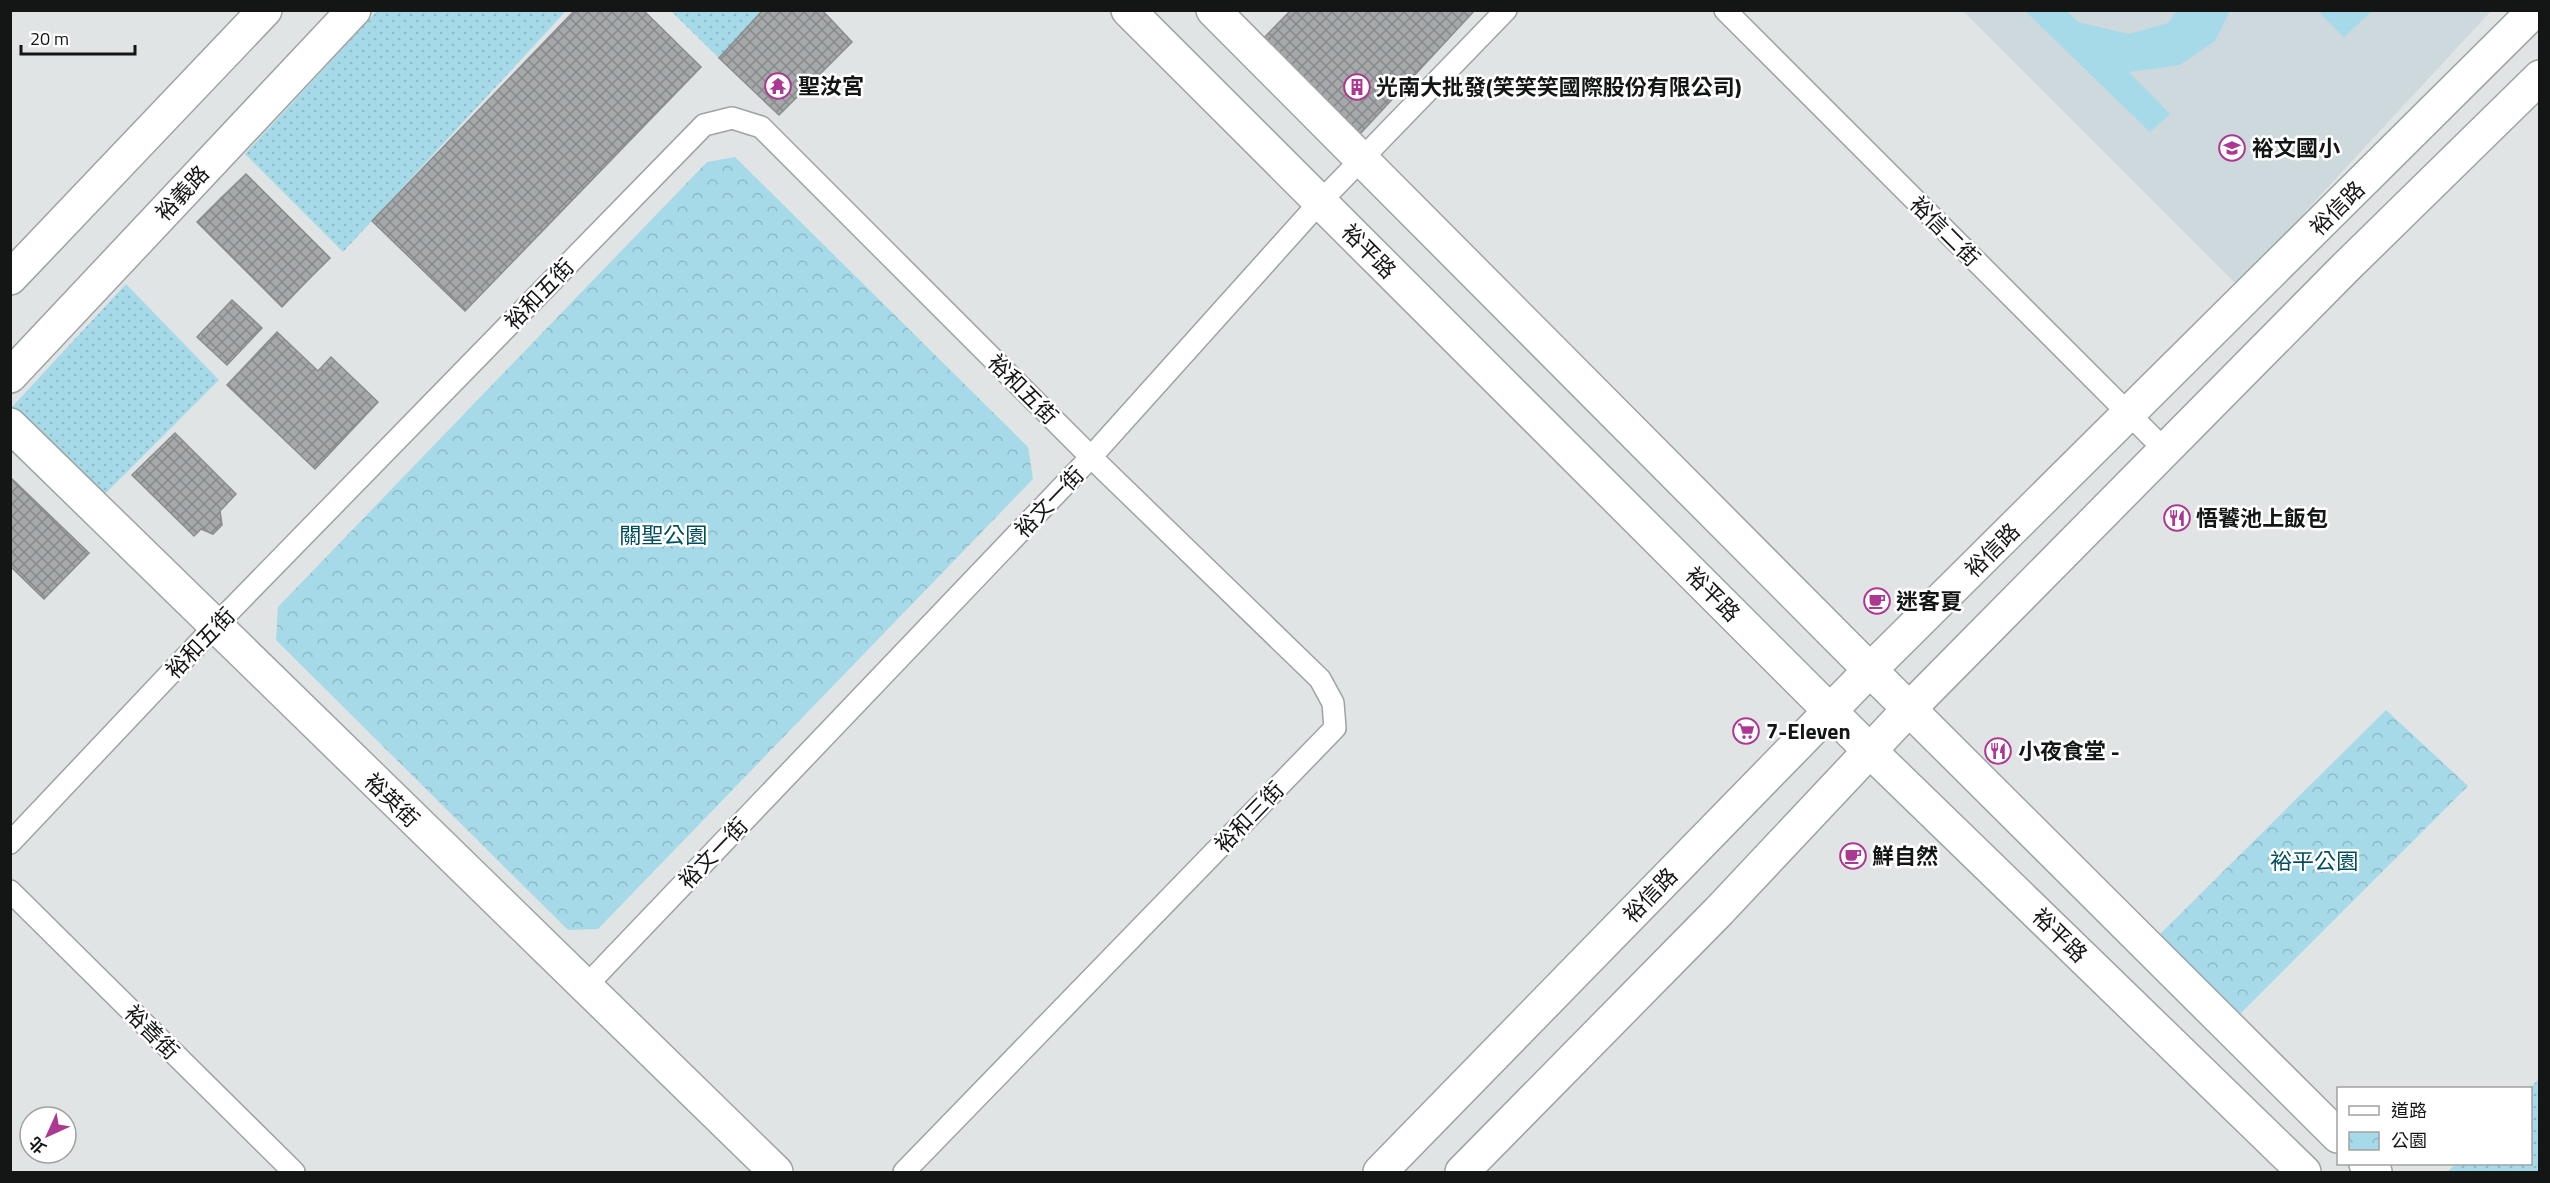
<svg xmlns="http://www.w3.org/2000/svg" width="2550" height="1183" font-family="'Titillium Web','Noto Sans TC',sans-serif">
	<defs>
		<pattern id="grass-dots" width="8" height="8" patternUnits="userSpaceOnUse" patternTransform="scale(1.5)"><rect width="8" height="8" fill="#a6dae8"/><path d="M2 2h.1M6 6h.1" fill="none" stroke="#8ebac6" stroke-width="1.8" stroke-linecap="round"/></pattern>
		<pattern id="park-crowns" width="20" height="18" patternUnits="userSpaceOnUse" patternTransform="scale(1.5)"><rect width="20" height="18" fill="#a6dae8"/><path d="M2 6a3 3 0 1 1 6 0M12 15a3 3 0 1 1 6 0" fill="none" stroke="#8ebac6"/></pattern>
		<pattern id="building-cross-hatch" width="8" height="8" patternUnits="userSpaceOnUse" patternTransform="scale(1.5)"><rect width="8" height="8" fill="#a6a9ab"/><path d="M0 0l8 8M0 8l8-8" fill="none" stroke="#86888a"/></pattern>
	</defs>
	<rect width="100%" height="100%" fill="#e0e4e5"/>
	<polygon fill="#cdd9dd" points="1963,11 2491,11 2237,285"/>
	<g fill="url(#grass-dots)">
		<polygon points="377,11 566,11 343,252 245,154"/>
		<polygon points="671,11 765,11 719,58"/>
		<polygon points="126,284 219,380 104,495 12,407"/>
		<polygon points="2539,1079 2539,1172 2447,1172 2456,1164 2530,1164 2530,1088"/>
	</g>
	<g fill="url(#park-crowns)">
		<polygon points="735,157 1028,447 1033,479 598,929 568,930 276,640 278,607 707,162"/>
		<polygon points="2386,710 2468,786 2239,1015 2159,935"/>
	</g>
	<g fill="#a6dae8">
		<polygon points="2025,11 2067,11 2078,22 2129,34 2168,23 2177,11 2230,11 2215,41 2180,65 2129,72 2170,114 2150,132"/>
		<polygon points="2318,11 2372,11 2344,37"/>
	</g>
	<g fill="url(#building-cross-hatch)" stroke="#8a8c8e" stroke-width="1.5">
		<polygon points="575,10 643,10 701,67 465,311 372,221"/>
		<polygon points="763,10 822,10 852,42 779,115 719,58"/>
		<polygon points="1291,10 1475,10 1360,134 1261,41"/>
		<polygon points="246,174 330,258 306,282 221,198"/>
		<polygon points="221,198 306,282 282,307 197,222"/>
		<polygon points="232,300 262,328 227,365 197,337"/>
		<polygon points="277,332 318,371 331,357 378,402 315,469 227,385"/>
		<polygon points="175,433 236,494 220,511 222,525 213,534 201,529 194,536 132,475"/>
		<polygon points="10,477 89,553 44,599 10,566"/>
	</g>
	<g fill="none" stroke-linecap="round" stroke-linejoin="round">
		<g stroke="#9fa3a3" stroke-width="24">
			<g id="lane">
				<polyline points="1725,10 2165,450"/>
				<polyline points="10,843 217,624 704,125 732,118 761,127 1091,457 1320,679 1333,703 1335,728 904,1172"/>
				<polyline points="10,891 294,1172"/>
				<polyline points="585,987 1091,457 1320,202 1506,10"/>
			</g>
		</g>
		<g stroke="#9fa3a3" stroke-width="36">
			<g id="street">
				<polyline points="1128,10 1869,750 2304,1172"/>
				<polyline points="1213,10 1870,670 2338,1136"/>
				<polyline points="10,425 776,1172"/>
				<polyline points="2366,1164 2375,1172"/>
			</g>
		</g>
		<g stroke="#9fa3a3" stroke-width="36">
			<g id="secondary">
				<polyline points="10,278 265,10"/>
				<polyline points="10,376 354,10"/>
				<polyline points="1380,1172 1870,670 2535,10"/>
				<polyline points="1462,1172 1719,911 1910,708 2344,269 2540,77"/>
			</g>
		</g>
		<use href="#lane" stroke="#fff" stroke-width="21"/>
		<use href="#street" stroke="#fff" stroke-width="33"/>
		<use href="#secondary" stroke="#fff" stroke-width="33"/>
	</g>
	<defs>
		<g id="temple-ring" transform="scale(1.35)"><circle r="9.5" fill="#fff" stroke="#ad3891" stroke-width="1.5"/><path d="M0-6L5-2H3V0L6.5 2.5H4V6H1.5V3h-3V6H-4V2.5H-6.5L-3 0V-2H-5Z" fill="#ad3891"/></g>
		<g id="building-ring" transform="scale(1.35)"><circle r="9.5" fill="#fff" stroke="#ad3891" stroke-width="1.5"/><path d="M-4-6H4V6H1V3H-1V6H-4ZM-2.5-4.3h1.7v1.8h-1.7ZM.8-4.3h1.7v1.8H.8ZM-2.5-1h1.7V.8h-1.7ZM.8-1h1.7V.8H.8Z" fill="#ad3891"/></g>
		<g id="school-ring" transform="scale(1.35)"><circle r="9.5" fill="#fff" stroke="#ad3891" stroke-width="1.5"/><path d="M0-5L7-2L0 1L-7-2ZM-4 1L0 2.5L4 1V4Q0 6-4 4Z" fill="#ad3891"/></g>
		<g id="restaurant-ring" transform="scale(1.35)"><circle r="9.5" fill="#fff" stroke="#ad3891" stroke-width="1.5"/><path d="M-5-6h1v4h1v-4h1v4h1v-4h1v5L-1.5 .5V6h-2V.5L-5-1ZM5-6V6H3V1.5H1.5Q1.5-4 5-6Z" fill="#ad3891"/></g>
		<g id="cafe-ring" transform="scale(1.35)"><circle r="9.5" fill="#fff" stroke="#ad3891" stroke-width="1.5"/><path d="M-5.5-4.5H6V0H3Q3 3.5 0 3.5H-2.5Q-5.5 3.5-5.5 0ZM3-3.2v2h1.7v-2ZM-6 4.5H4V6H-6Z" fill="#ad3891"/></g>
		<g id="supermarket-ring" transform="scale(1.35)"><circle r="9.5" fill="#fff" stroke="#ad3891" stroke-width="1.5"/><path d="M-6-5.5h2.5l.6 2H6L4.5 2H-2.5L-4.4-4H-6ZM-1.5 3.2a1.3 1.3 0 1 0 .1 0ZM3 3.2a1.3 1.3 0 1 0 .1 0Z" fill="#ad3891"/></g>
	</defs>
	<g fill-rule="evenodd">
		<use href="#temple-ring" x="778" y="86"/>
		<use href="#building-ring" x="1357" y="87"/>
		<use href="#school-ring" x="2232" y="148"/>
		<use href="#restaurant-ring" x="2177" y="518"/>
		<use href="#cafe-ring" x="1877" y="601"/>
		<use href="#supermarket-ring" x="1746" y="731"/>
		<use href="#restaurant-ring" x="1998" y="751"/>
		<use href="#cafe-ring" x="1853" y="856"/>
	</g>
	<g text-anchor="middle" stroke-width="5" stroke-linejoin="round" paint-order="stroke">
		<g font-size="22" font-weight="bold" fill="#141515" stroke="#fff" text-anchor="start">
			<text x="798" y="94">聖汝宮</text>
			<text x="1376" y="95">光南大批發(笑笑笑國際股份有限公司)</text>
			<text x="2252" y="156">裕文國小</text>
			<text x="2196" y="526">悟饕池上飯包</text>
			<text x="1896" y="609">迷客夏</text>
			<text x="1766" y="739">7-Eleven</text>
			<text x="2018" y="759">小夜食堂 -</text>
			<text x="1872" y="864">鮮自然</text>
		</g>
		<g font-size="22" fill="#141515" stroke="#fff">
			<text transform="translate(182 193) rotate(-47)" y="8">裕義路</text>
			<text transform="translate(2337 208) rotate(-45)" y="8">裕信路</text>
			<text transform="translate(1945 231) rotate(45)" y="8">裕信二街</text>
			<text transform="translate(1369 251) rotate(45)" y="8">裕平路</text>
			<text transform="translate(539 294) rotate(-46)" y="8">裕和五街</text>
			<text transform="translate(1023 389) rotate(45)" y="8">裕和五街</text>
			<text transform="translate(1049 502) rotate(-46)" y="8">裕文一街</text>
			<text transform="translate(1992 550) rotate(-45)" y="8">裕信路</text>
			<text transform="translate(1713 594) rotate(45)" y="8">裕平路</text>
			<text transform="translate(200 643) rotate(-46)" y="8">裕和五街</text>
			<text transform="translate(392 800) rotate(44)" y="8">裕英街</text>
			<text transform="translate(1249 817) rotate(-46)" y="8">裕和三街</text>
			<text transform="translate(713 853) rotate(-46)" y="8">裕文一街</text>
			<text transform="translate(1650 895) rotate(-46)" y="8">裕信路</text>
			<text transform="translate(2060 935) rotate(44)" y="8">裕平路</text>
			<text transform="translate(152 1032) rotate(45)" y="8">裕善街</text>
		</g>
		<g font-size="22" fill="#004e5d" stroke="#fff">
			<text x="663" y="543">關聖公園</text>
			<text x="2314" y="869">裕平公園</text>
		</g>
	</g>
	<rect width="2550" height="1183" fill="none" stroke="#141515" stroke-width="24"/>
	<rect x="2337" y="1087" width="195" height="78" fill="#ffffff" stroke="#a1a1a1" stroke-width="1.5"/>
	<rect x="2349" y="1106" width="30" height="9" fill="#ffffff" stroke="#a1a1a1" stroke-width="1.5"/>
	<text x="2391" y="1117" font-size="18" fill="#141515">道路</text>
	<rect x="2349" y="1132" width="30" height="18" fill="url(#park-crowns)" stroke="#a1a1a1" stroke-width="1.5"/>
	<text x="2391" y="1147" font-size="18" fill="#141515">公園</text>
	<g transform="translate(48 1135) rotate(225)"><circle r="28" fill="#ffffff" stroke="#a1a1a1" stroke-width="1.5"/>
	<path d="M0-4.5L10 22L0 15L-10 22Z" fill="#ad3891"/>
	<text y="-9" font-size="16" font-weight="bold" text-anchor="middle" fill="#141515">北</text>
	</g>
	<path d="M21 45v9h114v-9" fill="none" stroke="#141515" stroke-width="3"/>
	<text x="30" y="45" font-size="18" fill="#141515" stroke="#ffffff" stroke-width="4.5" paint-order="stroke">20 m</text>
</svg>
